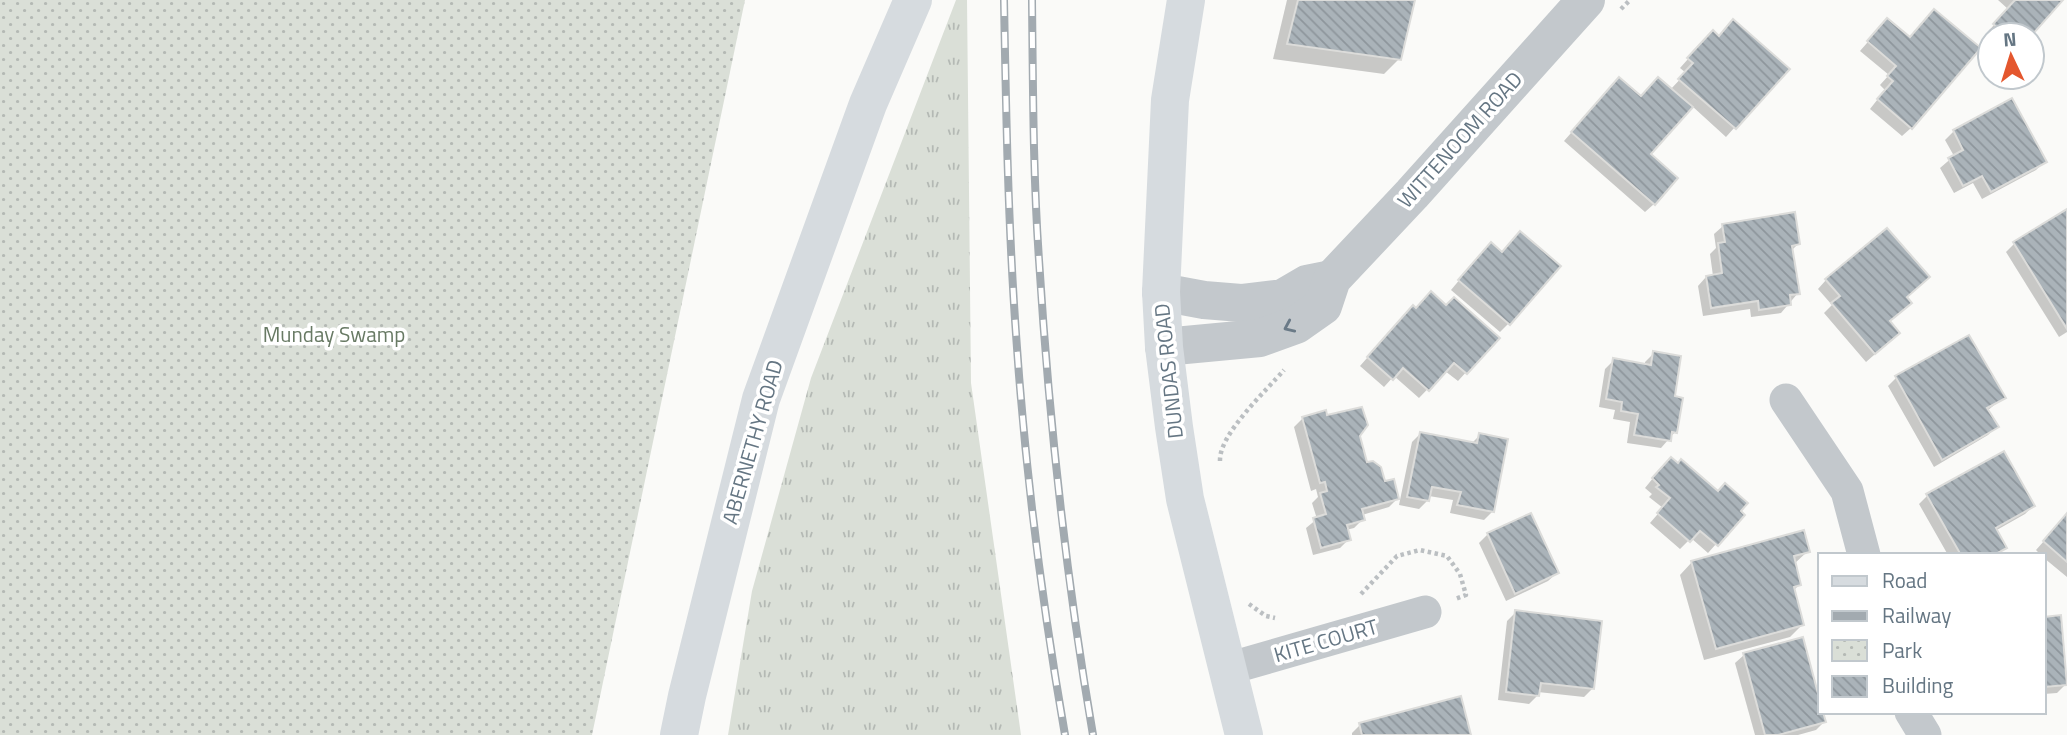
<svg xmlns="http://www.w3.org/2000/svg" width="2067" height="735" font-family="'Titillium Web',sans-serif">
	<defs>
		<pattern id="grass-tufts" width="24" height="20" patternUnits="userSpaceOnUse" patternTransform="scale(1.75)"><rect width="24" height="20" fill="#dadfd7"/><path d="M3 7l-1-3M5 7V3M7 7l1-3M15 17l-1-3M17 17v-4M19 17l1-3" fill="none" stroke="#b4b9b4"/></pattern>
		<pattern id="park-dots" width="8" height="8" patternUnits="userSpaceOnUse" patternTransform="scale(1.75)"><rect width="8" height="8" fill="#dadfd7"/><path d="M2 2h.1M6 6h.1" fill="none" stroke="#b4b9b4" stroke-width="1.8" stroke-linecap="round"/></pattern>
		<pattern id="building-back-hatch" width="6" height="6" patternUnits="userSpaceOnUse" patternTransform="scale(1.75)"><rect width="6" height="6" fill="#aab3b9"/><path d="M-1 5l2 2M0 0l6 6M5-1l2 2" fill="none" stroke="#8e969c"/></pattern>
	</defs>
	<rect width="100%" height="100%" fill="#fafaf8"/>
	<polygon fill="url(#grass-tufts)" points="956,0 967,0 971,383 1021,735 728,735 752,591 811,378"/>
	<polygon fill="url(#park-dots)" points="0,0 745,0 592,735 0,735"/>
	<g fill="#0003">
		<polygon points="1287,0 1413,0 1399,59 1384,74 1273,59"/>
		<polygon points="1998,0 2064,0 2061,0 2030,35 1990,35 1990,37 1986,34 2008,9"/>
		<polygon points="1887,20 1911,128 1902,136 1870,109 1885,90 1880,85 1889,75 1860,51"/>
		<polygon points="1704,41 1787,69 1726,137 1692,106 1649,155 1654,204 1645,212 1564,141 1611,87 1641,98 1670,90 1686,73 1680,68"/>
		<polygon points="2012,100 2045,161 2036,170 1982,199 1973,183 1954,193 1940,168 1954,156 1945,140 1954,131"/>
		<polygon points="2067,211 2067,332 2059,337 2006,252 2015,243"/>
		<polygon points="1723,226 1799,243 1791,251 1798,293 1781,313 1751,317 1750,309 1703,316 1698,286 1706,277 1713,276 1710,254 1716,248 1714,234"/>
		<polygon points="1482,253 1501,253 1508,324 1500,332 1451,290"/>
		<polygon points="1826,280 1905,298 1888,322 1890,341 1866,362 1824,313 1832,305 1818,289"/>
		<polygon points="1446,307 1497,338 1458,381 1445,371 1419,398 1394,376 1384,387 1360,366 1404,316 1416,310"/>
		<polygon points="1654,353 1673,397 1675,432 1661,448 1627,443 1630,422 1613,419 1615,410 1599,407 1605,369 1614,360 1645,366 1645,362"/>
		<polygon points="1896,378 2004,397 1987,411 1996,427 1988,435 1934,467 1888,386"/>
		<polygon points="1303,418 1326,418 1358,436 1366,464 1397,499 1389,507 1362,515 1363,519 1354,528 1346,530 1349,539 1340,548 1313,555 1306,528 1317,519 1312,503 1318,497 1316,489 1311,491 1294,427"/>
		<polygon points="1420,434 1472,443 1480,435 1492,512 1484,520 1450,513 1453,500 1429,496 1428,500 1419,509 1399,505 1412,442"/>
		<polygon points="1662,467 1742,515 1708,553 1691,538 1680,549 1650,523 1663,508 1649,497 1652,494 1645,488"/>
		<polygon points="1928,495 2033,506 2025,514 1995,531 2004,547 1997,555 1948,555 1919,504"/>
		<polygon points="2067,515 2067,577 2044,558 2044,555 2041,555 2036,550"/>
		<polygon points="1488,534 1557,573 1548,581 1506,601 1479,543"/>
		<polygon points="1808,551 1794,564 1799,585 1793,591 1802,625 1790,637 1704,660 1680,575 1692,562"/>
		<polygon points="1516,612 1593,688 1584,697 1538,692 1538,695 1529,704 1498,700 1507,621"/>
		<polygon points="2044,619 2066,684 2057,693 2044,694"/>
		<polygon points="1802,639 1824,722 1816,730 1798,735 1755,735 1735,663 1744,655"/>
		<polygon points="1360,725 1469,735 1352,735 1352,733"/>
	</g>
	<g fill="url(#building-back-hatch)" stroke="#dcdcda" stroke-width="2">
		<polygon points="1298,0 1415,0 1401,60 1287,44"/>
		<polygon points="2015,0 2063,0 2032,35 2006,35 1993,24"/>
		<polygon points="1934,9 1981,48 1912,129 1877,99 1893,81 1887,76 1896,66 1867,41 1887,18 1910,37"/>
		<polygon points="1733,19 1790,69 1736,129 1678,79 1693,63 1687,58 1713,30 1719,36"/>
		<polygon points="1619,77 1641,96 1658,77 1693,107 1651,154 1678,178 1655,205 1571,132"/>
		<polygon points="2012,98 2047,162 1991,192 1982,176 1963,186 1948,158 1963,150 1953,130"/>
		<polygon points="2067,209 2067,329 2013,242"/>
		<polygon points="1795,212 1800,244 1792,246 1800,294 1790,295 1791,305 1759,310 1758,301 1711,308 1706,276 1722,273 1718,243 1725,242 1722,224"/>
		<polygon points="1887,228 1930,277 1907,297 1912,303 1890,321 1900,333 1875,354 1831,303 1840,296 1825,279"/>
		<polygon points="1520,231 1561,266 1510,325 1458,280 1491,242 1502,252"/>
		<polygon points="1431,291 1446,305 1454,297 1500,338 1467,374 1454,363 1429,391 1403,368 1393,380 1367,357 1413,305 1416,308"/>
		<polygon points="1969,335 2006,398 1987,408 1999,427 1942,460 1895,376"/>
		<polygon points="1653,351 1681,356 1675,396 1683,398 1677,433 1672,432 1671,441 1634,435 1638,414 1621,411 1622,402 1606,399 1613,358 1651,365"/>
		<polygon points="1362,407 1368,425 1360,436 1367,462 1373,461 1381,467 1385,481 1394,479 1399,499 1362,509 1365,520 1347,525 1351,540 1321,548 1313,518 1326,514 1320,493 1327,491 1325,482 1320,483 1302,417 1326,410 1327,415"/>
		<polygon points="1420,432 1477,443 1479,433 1508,439 1494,512 1457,505 1461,492 1432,487 1429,501 1407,497"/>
		<polygon points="2004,451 2035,506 1996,528 2007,548 1994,555 1961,555 1926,494"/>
		<polygon points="1671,457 1678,463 1681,459 1718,491 1725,483 1748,503 1741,511 1745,515 1718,546 1700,531 1690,542 1657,513 1670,498 1656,487 1659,485 1652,478"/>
		<polygon points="1531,513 1559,573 1515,594 1487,533"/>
		<polygon points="2067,513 2067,562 2043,541"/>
		<polygon points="1804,530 1810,552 1794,556 1801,585 1794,587 1804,625 1716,649 1691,561"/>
		<polygon points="1515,610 1602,621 1594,689 1541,683 1539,696 1506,692"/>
		<polygon points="2061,615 2067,685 2044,687 2044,617"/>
		<polygon points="1803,637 1820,701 1820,712 1823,712 1826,722 1778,735 1765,735 1743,653"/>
		<polygon points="1461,696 1471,735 1362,735 1359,723"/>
	</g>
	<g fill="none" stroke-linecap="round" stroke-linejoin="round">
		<g stroke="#bbbfc2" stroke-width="4.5" stroke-dasharray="3.5 3.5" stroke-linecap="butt">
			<polyline points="1621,9 1630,0"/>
			<path d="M1220,461C1219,434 1266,391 1284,370"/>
			<polyline points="1361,594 1397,556 1420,550 1447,556 1460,574 1466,595 1455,599"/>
			<polyline points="1249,604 1266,616 1275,618"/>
		</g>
		<g stroke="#c3c8cc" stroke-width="33">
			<polyline points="1786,400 1847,491 1864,555"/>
			<polyline points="1227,669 1425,612"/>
			<polyline points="1911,712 1925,735"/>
		</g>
		<g stroke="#c3c8cc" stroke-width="38">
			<polyline points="1161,292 1204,300 1241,303 1283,298 1307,284 1332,279"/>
			<polyline points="1164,347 1260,338 1296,325 1323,306 1332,279 1412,194 1586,0"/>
		</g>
		<g stroke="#d6dbdf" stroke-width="38">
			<polyline points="1186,0 1170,100 1161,292 1164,347 1174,427 1185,499 1244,735"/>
			<polyline points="679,735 687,696 761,399 868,104 913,0"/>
		</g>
		<g stroke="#a2aab0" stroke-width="8">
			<g id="rail">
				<path d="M1004,0C1006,111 1008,223 1016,334C1025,469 1042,603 1065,735"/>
				<path d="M1032,0C1033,87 1033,174 1039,260C1049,420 1066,578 1093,735"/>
			</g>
		</g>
		<use href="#rail" stroke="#fff" stroke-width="5" stroke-dasharray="16" stroke-linecap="butt"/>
	</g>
	<defs><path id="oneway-chevron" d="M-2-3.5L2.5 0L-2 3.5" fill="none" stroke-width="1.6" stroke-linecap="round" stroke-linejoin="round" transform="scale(1.75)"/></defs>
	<use stroke="#6a7a87" href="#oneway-chevron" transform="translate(1289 327) rotate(156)"/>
	<g text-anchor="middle" stroke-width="7" stroke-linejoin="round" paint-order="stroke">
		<g font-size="21" fill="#657683" stroke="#fff">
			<text transform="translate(1460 140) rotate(-48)" y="7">WITTENOOM ROAD</text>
			<text transform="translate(1169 371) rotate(-96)" y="7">DUNDAS ROAD</text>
			<text transform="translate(753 442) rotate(-74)" y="7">ABERNETHY ROAD</text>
			<text transform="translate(1326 641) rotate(-16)" y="7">KITE COURT</text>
		</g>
		<g font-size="21" fill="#687a64" stroke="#fff">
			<text x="334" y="342">Munday Swamp</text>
		</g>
	</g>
	<rect x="1818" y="553" width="228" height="161" fill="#ffffff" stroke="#c1c8cd" stroke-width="2"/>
	<rect x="1832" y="576" width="35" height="10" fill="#d6dbdf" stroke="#c1c8cd" stroke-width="2"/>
	<text x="1882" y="588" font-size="21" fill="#657683">Road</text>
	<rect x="1832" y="611" width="35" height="10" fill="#a2aab0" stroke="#c1c8cd" stroke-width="2"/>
	<text x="1882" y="623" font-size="21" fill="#657683">Railway</text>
	<rect x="1832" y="640" width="35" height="21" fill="url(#park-dots)" stroke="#c1c8cd" stroke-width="2"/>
	<text x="1882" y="658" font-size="21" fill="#657683">Park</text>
	<rect x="1832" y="676" width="35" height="21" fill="url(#building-back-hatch)" stroke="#c1c8cd" stroke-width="2"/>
	<text x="1882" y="693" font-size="21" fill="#657683">Building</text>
	<g transform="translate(2011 56) rotate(356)"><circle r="33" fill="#ffffff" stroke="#c1c8cd" stroke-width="2"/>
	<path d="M0-5L12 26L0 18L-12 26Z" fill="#e4572e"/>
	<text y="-10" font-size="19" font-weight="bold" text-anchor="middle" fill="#657683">N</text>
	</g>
</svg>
